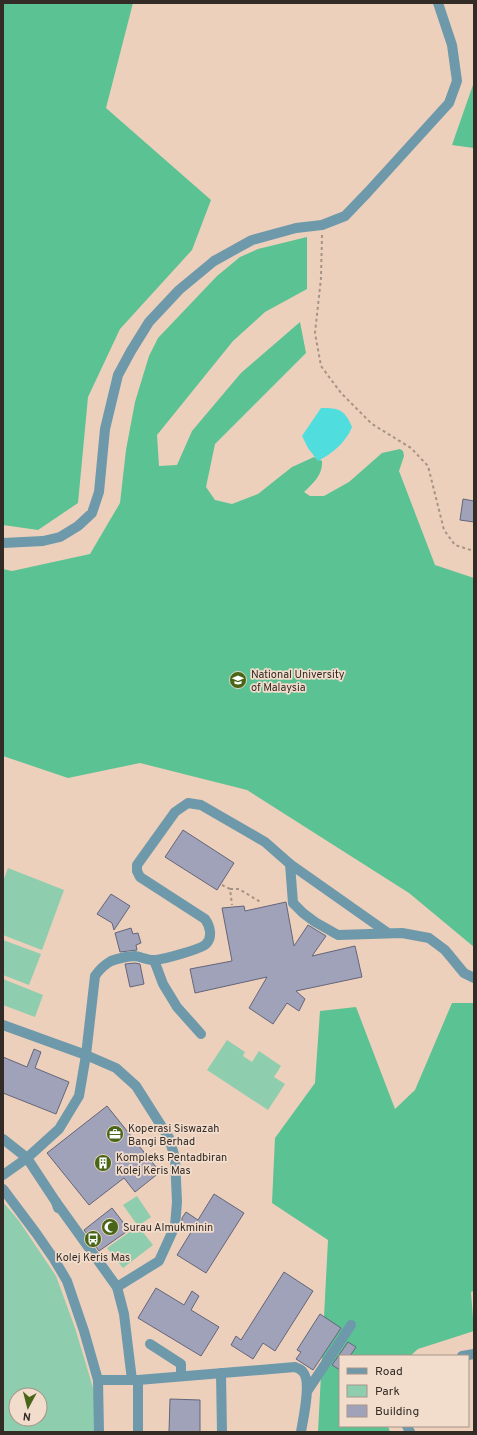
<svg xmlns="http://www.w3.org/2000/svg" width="477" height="1435" font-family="Overpass,sans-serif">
	<rect width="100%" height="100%" fill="#f2dccc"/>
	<path fill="#ecd0bb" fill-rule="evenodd" d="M3,3H474V1432H3ZM340,1356H468V1426H340ZM16,1395H40V1419H16Z"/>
	<g fill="#8ecdad" fill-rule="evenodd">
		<polygon points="8,868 64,890 42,950 3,935 3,881"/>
		<polygon points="3,940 41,954 29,985 3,975"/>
		<polygon points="3,979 43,995 35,1017 3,1005"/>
		<polygon points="227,1040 245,1052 243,1056 252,1062 259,1051 281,1066 274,1077 285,1084 268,1110 207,1070"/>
		<polygon points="137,1196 151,1217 138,1226 153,1245 123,1268 107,1248 138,1226 123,1205"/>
		<path d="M3,1202L19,1221L56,1276L75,1328L94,1391V1432H3ZM16,1395H40V1419H16Z"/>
	</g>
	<g fill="#5bc293">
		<polygon points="3,3 133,3 106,108 211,200 192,250 120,329 88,397 78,503 38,530 3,525"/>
		<polygon points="474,82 474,148 452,145"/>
		<path d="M307,237V289L265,312L233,341L157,435L159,466L177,465L192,431L241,373L300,322L306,353L215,444L206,487L215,500L232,504L258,494L292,467L314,457L322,461C323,475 313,483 304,492L310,496H324L349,482L382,453L400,449L403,451L404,456L399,471L435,565L474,578V947L409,893L247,790L140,763L68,778L3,756V569L12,571L90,554L120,503L126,450L135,402L149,356L158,338L217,276L240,257L258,249Z"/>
		<polygon points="452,1003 474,1003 474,1291 471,1292 474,1331 418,1349 410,1356 340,1356 340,1426 388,1426 390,1432 318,1432 328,1240 272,1203 275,1138 315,1083 320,1011 356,1007 395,1109 415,1090"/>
	</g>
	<path fill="#4fddde" d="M321,408C339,408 344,409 352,427C346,442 333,453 318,461L308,448L302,436Z"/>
	<g fill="#a0a2b9" stroke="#64657a">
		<polygon points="463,499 474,501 474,522 460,520"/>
		<polygon points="183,830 234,863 217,890 165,857"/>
		<polygon points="111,894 130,906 114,930 112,923 97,914"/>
		<polygon points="286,902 294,946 308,925 326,936 312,956 355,946 362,977 296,991 305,999 299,1011 287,1003 273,1024 249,1008 267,977 195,993 190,969 232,961 222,908 244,906 245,911"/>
		<polygon points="131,928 133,934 138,933 141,943 136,945 137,950 120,952 115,933"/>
		<polygon points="135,963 140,964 144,984 130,987 125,964"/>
		<polygon points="34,1049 41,1052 35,1068 69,1082 56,1114 3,1093 3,1057 27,1067"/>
		<polygon points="107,1106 160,1172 135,1192 124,1178 89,1205 47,1153"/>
		<polygon points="214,1194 244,1213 206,1273 177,1255 193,1229 182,1222 182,1218 186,1212 198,1220"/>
		<polygon points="112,1208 129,1230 99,1251 84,1230"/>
		<polygon points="284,1272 313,1291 275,1351 263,1343 253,1359 231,1345 236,1336 241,1340"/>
		<polygon points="156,1288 184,1305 192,1291 199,1296 191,1310 219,1327 201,1356 138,1318"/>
		<polygon points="320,1314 341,1328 313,1370 296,1359 301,1352 297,1350"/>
		<polygon points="348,1342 356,1347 350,1356 340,1356 340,1370 332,1365"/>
		<polygon points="170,1399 200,1400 200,1432 169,1432"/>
	</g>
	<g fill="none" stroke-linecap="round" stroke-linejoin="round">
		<g stroke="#a49488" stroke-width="2" stroke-dasharray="3 3" stroke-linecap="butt">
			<polyline points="322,235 321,278 315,333 321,366 341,393 372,424 411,448 428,466 444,530 455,545 474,551"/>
			<polyline points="222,885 230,889 232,905"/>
			<polyline points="230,889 239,889 262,903"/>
		</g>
		<g stroke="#6e99ab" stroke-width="10">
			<polyline points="3,543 43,541 60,537 78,526 92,513 99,492 105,429 118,375 131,351 149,322 179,290 214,261 252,240 296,228 322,225 345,216 368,192 449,103 457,81 452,45 438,3"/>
			<polyline points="290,864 293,903 303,913 315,922 338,935 402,933 429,938 445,950 464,973 474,978"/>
			<polyline points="154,960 163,984 177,1007 201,1034"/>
			<polyline points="3,1025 86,1055 116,1068 136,1086 169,1138 175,1158 177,1202 175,1226 159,1261 117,1287"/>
			<polyline points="3,1139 27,1158 56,1202 58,1208"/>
			<path d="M3,1175L27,1158L59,1129L79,1096L86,1055L95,976C99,970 104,965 111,961C116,959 128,956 135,956C142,957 149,961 156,960C164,959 202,949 206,944C213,937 210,926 205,919L140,877L137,871V865L175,812L188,803L201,805L265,842L290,864L388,933"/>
			<polyline points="3,1189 36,1233 54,1259 67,1281 84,1331 98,1380 99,1432"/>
			<polyline points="56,1202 117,1287 124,1314 132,1380"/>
			<polyline points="150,1344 181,1364 181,1376"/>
			<polyline points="462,1356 474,1354"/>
			<polyline points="221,1373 222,1432"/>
			<path d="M98,1380H138L295,1367C298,1368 301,1369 303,1372C312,1382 303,1419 301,1432"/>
			<polyline points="138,1380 138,1432"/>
			<polyline points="308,1390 351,1325"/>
			<polyline points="407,1426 410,1432"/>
		</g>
	</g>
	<defs>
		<g id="university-disc" transform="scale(0.9)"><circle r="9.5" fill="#486518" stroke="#f2dccc"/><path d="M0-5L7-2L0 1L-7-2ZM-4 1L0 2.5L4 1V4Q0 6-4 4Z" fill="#fff"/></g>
		<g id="office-disc" transform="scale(0.9)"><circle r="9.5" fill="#486518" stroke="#f2dccc"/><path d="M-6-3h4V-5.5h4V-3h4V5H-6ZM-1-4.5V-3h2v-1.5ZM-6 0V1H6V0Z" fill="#fff"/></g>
		<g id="building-disc" transform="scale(0.9)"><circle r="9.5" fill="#486518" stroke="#f2dccc"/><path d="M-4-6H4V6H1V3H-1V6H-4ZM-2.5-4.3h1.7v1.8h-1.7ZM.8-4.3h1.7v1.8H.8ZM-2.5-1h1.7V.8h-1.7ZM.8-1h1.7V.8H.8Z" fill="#fff"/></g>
		<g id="mosque-disc" transform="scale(0.9)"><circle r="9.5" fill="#486518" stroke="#f2dccc"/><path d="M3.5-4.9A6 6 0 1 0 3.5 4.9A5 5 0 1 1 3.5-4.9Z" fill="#fff"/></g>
		<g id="bus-disc" transform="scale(0.9)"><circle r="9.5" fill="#486518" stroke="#f2dccc"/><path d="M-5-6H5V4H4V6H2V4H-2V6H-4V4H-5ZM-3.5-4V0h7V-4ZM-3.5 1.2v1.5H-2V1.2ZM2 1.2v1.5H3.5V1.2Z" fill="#fff"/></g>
	</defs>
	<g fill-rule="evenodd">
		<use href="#university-disc" x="238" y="680"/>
		<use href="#office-disc" x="115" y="1134"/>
		<use href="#building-disc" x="103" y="1163"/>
		<use href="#mosque-disc" x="110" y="1227"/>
		<use href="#bus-disc" x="93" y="1239"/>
	</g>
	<g text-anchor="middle" stroke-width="3.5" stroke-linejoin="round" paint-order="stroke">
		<g font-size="11" fill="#332b25" stroke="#f2dccc" text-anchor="start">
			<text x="251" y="678">National University<tspan x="251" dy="13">of Malaysia</tspan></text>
			<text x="128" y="1132">Koperasi Siswazah<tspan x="128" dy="13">Bangi Berhad</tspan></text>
			<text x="116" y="1161">Kompleks Pentadbiran<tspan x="116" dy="13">Kolej Keris Mas</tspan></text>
			<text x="123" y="1231">Surau Almukminin</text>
			<text x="93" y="1261" text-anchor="middle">Kolej Keris Mas</text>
		</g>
	</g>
	<rect width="477" height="1435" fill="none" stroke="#332b25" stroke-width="8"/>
	<rect x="339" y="1355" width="130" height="72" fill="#f2dccc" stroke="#a69589"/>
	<rect x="347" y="1368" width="20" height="6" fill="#6e99ab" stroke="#a69589"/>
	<text x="375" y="1375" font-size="12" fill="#332b25">Road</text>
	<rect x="347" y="1385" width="20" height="12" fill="#8ecdad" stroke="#a69589"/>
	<text x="375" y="1395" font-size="12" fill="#332b25">Park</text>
	<rect x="347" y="1405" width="20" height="12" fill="#a0a2b9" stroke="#a69589"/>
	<text x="375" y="1415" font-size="12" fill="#332b25">Building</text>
	<g transform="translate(28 1407) rotate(187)"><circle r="19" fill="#f2dccc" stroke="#a69589"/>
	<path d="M0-3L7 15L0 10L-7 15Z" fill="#486518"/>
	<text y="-6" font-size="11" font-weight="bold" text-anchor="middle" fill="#332b25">N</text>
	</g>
</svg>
